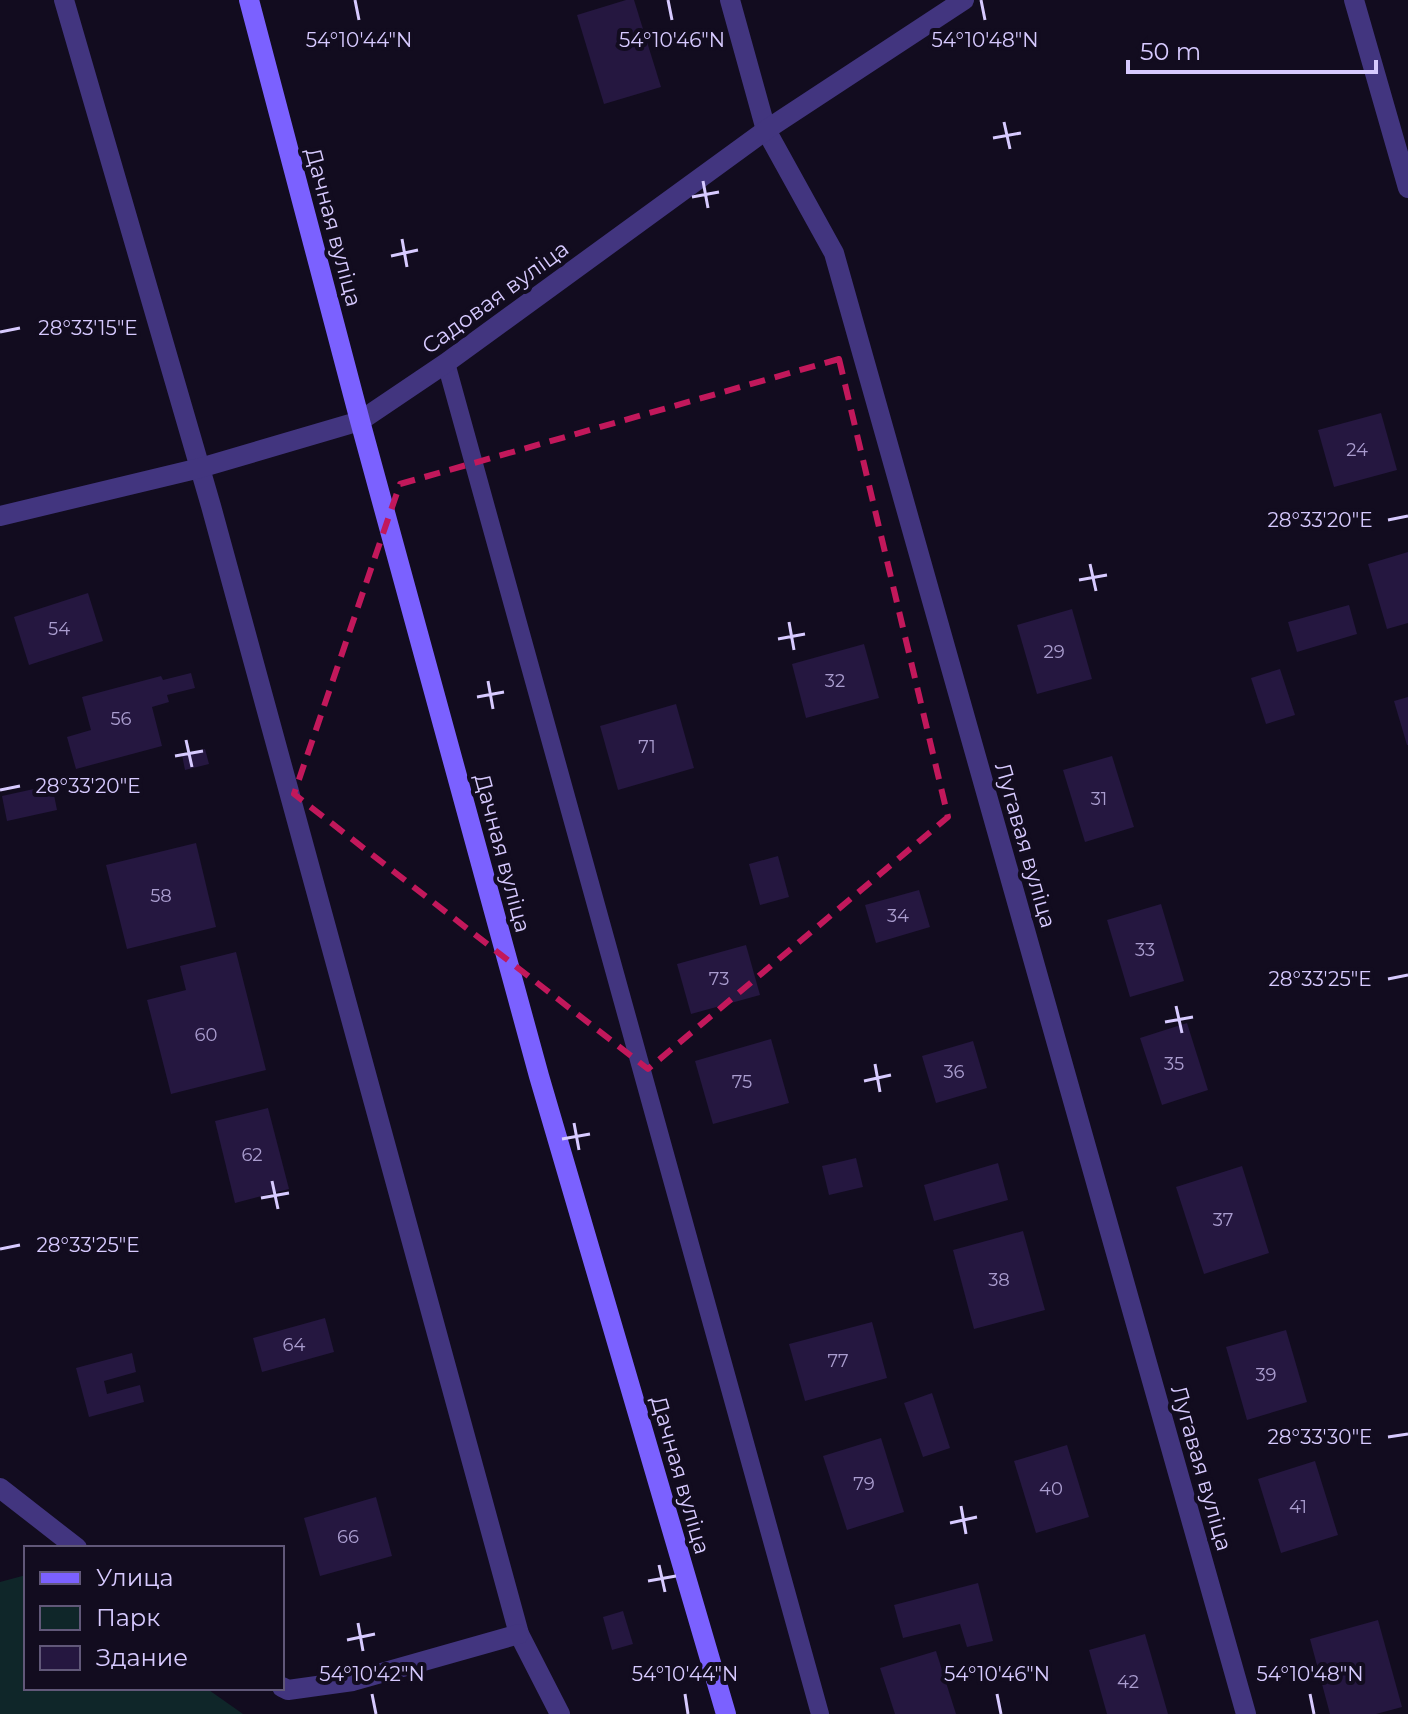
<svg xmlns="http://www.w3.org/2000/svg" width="1408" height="1714" font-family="Montserrat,sans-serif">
	<rect width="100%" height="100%" fill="#120c1f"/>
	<polygon fill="#0f2629" points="26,1575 26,1688 206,1688 243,1714 0,1714 0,1582"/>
	<g fill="#251740">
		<polygon points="626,0 634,0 661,87 604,104 577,15"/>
		<polygon points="1381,413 1397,470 1334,487 1318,430"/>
		<polygon points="1408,552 1408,623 1387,629 1368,564"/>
		<polygon points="88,593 103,641 29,665 14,617"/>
		<polygon points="1349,605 1357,634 1297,652 1288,622"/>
		<polygon points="1072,609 1092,679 1037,694 1017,625"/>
		<polygon points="864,644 879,698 806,718 792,664"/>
		<polygon points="1280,669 1295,715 1266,724 1251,678"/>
		<polygon points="191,673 195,688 167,695 169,702 152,707 162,746 76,769 67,737 91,730 82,697 161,676 163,680"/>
		<polygon points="1408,697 1408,745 1407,745 1394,701"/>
		<polygon points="676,704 694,768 618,790 600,726"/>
		<polygon points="205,749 209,764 185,770 182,755"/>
		<polygon points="1112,756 1134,827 1085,842 1063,770"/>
		<polygon points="52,785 57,810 7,821 2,796"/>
		<polygon points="196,843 216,927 127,949 106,865"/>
		<polygon points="778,856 789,897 760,905 749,864"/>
		<polygon points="919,890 930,927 876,943 865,905"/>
		<polygon points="1161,904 1184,981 1130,997 1107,920"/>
		<polygon points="746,945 760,995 691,1014 677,964"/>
		<polygon points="236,952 266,1070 171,1094 147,1000 186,990 180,966"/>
		<polygon points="1187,1023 1208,1090 1162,1105 1140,1038"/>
		<polygon points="771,1039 789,1103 713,1124 695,1061"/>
		<polygon points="973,1041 987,1088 936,1103 922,1056"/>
		<polygon points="268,1108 289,1189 235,1203 215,1121"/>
		<polygon points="856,1158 863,1187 829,1195 822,1166"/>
		<polygon points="998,1163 1008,1200 934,1221 924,1185"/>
		<polygon points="1242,1166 1269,1253 1204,1274 1176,1187"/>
		<polygon points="1023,1231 1045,1310 974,1329 953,1250"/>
		<polygon points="325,1318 334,1352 262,1372 253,1338"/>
		<polygon points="872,1322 887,1378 805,1401 789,1344"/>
		<polygon points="1286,1330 1307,1402 1247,1420 1226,1347"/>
		<polygon points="132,1353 136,1372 104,1381 107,1394 140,1385 144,1402 89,1417 76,1368"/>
		<polygon points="932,1393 950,1448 923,1457 904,1403"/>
		<polygon points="881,1438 904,1512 847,1530 823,1456"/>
		<polygon points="1067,1445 1089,1517 1036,1533 1014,1461"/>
		<polygon points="1315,1461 1338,1535 1281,1553 1258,1479"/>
		<polygon points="376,1497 392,1556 320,1576 304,1518"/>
		<polygon points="978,1583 993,1641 967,1647 960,1624 903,1638 894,1605"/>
		<polygon points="623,1611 633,1644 612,1650 603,1617"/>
		<polygon points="1378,1620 1402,1707 1376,1714 1330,1714 1310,1639"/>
		<polygon points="1145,1634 1168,1714 1107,1714 1089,1650"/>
		<polygon points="936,1651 956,1714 895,1714 880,1668"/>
	</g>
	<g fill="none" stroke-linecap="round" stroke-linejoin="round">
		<polyline stroke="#42357f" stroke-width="18" points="446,363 820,1714"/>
		<g stroke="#42357f" stroke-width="20">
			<polyline points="64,0 211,506 519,1634 560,1714"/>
			<polyline points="730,0 766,130 834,253 1246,1714"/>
			<polyline points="1354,0 1408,188"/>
			<polyline points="0,516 200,468 360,421 446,363 766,130 964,0"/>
			<polyline points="0,1488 77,1548"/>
			<polyline points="282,1687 288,1690 353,1681 519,1634"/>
		</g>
		<polyline stroke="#7b61ff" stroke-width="20" points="249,0 360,421 539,1076 726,1714"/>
	</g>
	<path fill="none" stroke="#c2185b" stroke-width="6" stroke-dasharray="16 10" stroke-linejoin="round" d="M839,359L948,817L648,1069L294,794L400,484Z"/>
	<path fill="none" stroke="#d7caff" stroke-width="3" d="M355,0L359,20M668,0L672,20M981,0L985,20M1004,122L1010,149M993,138L1021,133M703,181L708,208M692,197L719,192M402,239L407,267M391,256L418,250M0,332L20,328M1388,520L1408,516M1090,564L1096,591M1079,580L1107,575M789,622L794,650M778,639L805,634M488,681L493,709M477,697L504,692M186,740L192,767M175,756L203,751M0,790L20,786M1388,979L1408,975M1176,1006L1182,1033M1165,1022L1193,1017M875,1064L880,1092M864,1081L891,1075M574,1123L579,1150M562,1139L590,1134M272,1181L278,1209M261,1198L289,1193M0,1249L20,1245M1388,1437L1408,1434M961,1506L966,1534M950,1523L977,1517M659,1565L665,1592M648,1581L676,1576M358,1623L363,1651M347,1640L375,1634M372,1694L376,1714M685,1694L688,1714M997,1694L1001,1714M1310,1694L1314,1714"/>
	<g text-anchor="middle" stroke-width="8" stroke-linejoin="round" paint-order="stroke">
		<g font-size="18" fill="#aa9dcf">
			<text x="1357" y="456">24</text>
			<text x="59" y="635">54</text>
			<text x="1054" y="658">29</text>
			<text x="835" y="687">32</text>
			<text x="121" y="725">56</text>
			<text x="647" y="753">71</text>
			<text x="1099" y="805">31</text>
			<text x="161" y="902">58</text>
			<text x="898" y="922">34</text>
			<text x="1145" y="956">33</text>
			<text x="719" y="985">73</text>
			<text x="206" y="1041">60</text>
			<text x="1174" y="1070">35</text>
			<text x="954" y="1078">36</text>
			<text x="742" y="1088">75</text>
			<text x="252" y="1161">62</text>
			<text x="1223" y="1226">37</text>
			<text x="999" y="1286">38</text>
			<text x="294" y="1351">64</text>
			<text x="838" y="1367">77</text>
			<text x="1266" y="1381">39</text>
			<text x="864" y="1490">79</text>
			<text x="1051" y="1495">40</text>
			<text x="1298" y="1513">41</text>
			<text x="348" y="1543">66</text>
			<text x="1128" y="1688">42</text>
		</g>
		<g font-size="22" fill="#d7caff" stroke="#120c1f">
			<text transform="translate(334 227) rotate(75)" y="8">Дачная вуліца</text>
			<text transform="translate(495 297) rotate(-36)" y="8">Садовая вуліца</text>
			<text transform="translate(1026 845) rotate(74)" y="8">Лугавая вуліца</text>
			<text transform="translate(503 853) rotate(75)" y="8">Дачная вуліца</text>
			<text transform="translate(1202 1468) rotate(74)" y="8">Лугавая вуліца</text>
			<text transform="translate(681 1475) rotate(74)" y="8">Дачная вуліца</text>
		</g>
	</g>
	<g font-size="20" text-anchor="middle" fill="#d7caff" stroke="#120c1f" stroke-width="8" stroke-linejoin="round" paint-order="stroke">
		<text x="359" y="47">54°10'44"N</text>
		<text x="672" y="47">54°10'46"N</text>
		<text x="985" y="47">54°10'48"N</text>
		<text x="88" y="335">28°33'15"E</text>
		<text x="1320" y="527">28°33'20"E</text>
		<text x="88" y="793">28°33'20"E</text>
		<text x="1320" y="986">28°33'25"E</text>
		<text x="88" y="1252">28°33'25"E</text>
		<text x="1320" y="1444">28°33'30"E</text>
		<text x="372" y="1681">54°10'42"N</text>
		<text x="685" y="1681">54°10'44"N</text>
		<text x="997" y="1681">54°10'46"N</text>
		<text x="1310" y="1681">54°10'48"N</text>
	</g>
	<rect x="24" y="1546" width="260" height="144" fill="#120c1f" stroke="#615879" stroke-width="2"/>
	<rect x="40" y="1572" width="40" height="12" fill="#7b61ff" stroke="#615879" stroke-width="2"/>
	<text x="96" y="1586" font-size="24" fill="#d7caff">Улица</text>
	<rect x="40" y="1606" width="40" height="24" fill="#0f2629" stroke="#615879" stroke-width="2"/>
	<text x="96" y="1626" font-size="24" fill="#d7caff">Парк</text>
	<rect x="40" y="1646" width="40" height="24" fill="#251740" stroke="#615879" stroke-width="2"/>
	<text x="96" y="1666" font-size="24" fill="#d7caff">Здание</text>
	<path d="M1128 60v12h248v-12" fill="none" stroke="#d7caff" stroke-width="4"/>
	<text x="1140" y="60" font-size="24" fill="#d7caff" stroke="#120c1f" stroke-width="6" paint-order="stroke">50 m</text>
</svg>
